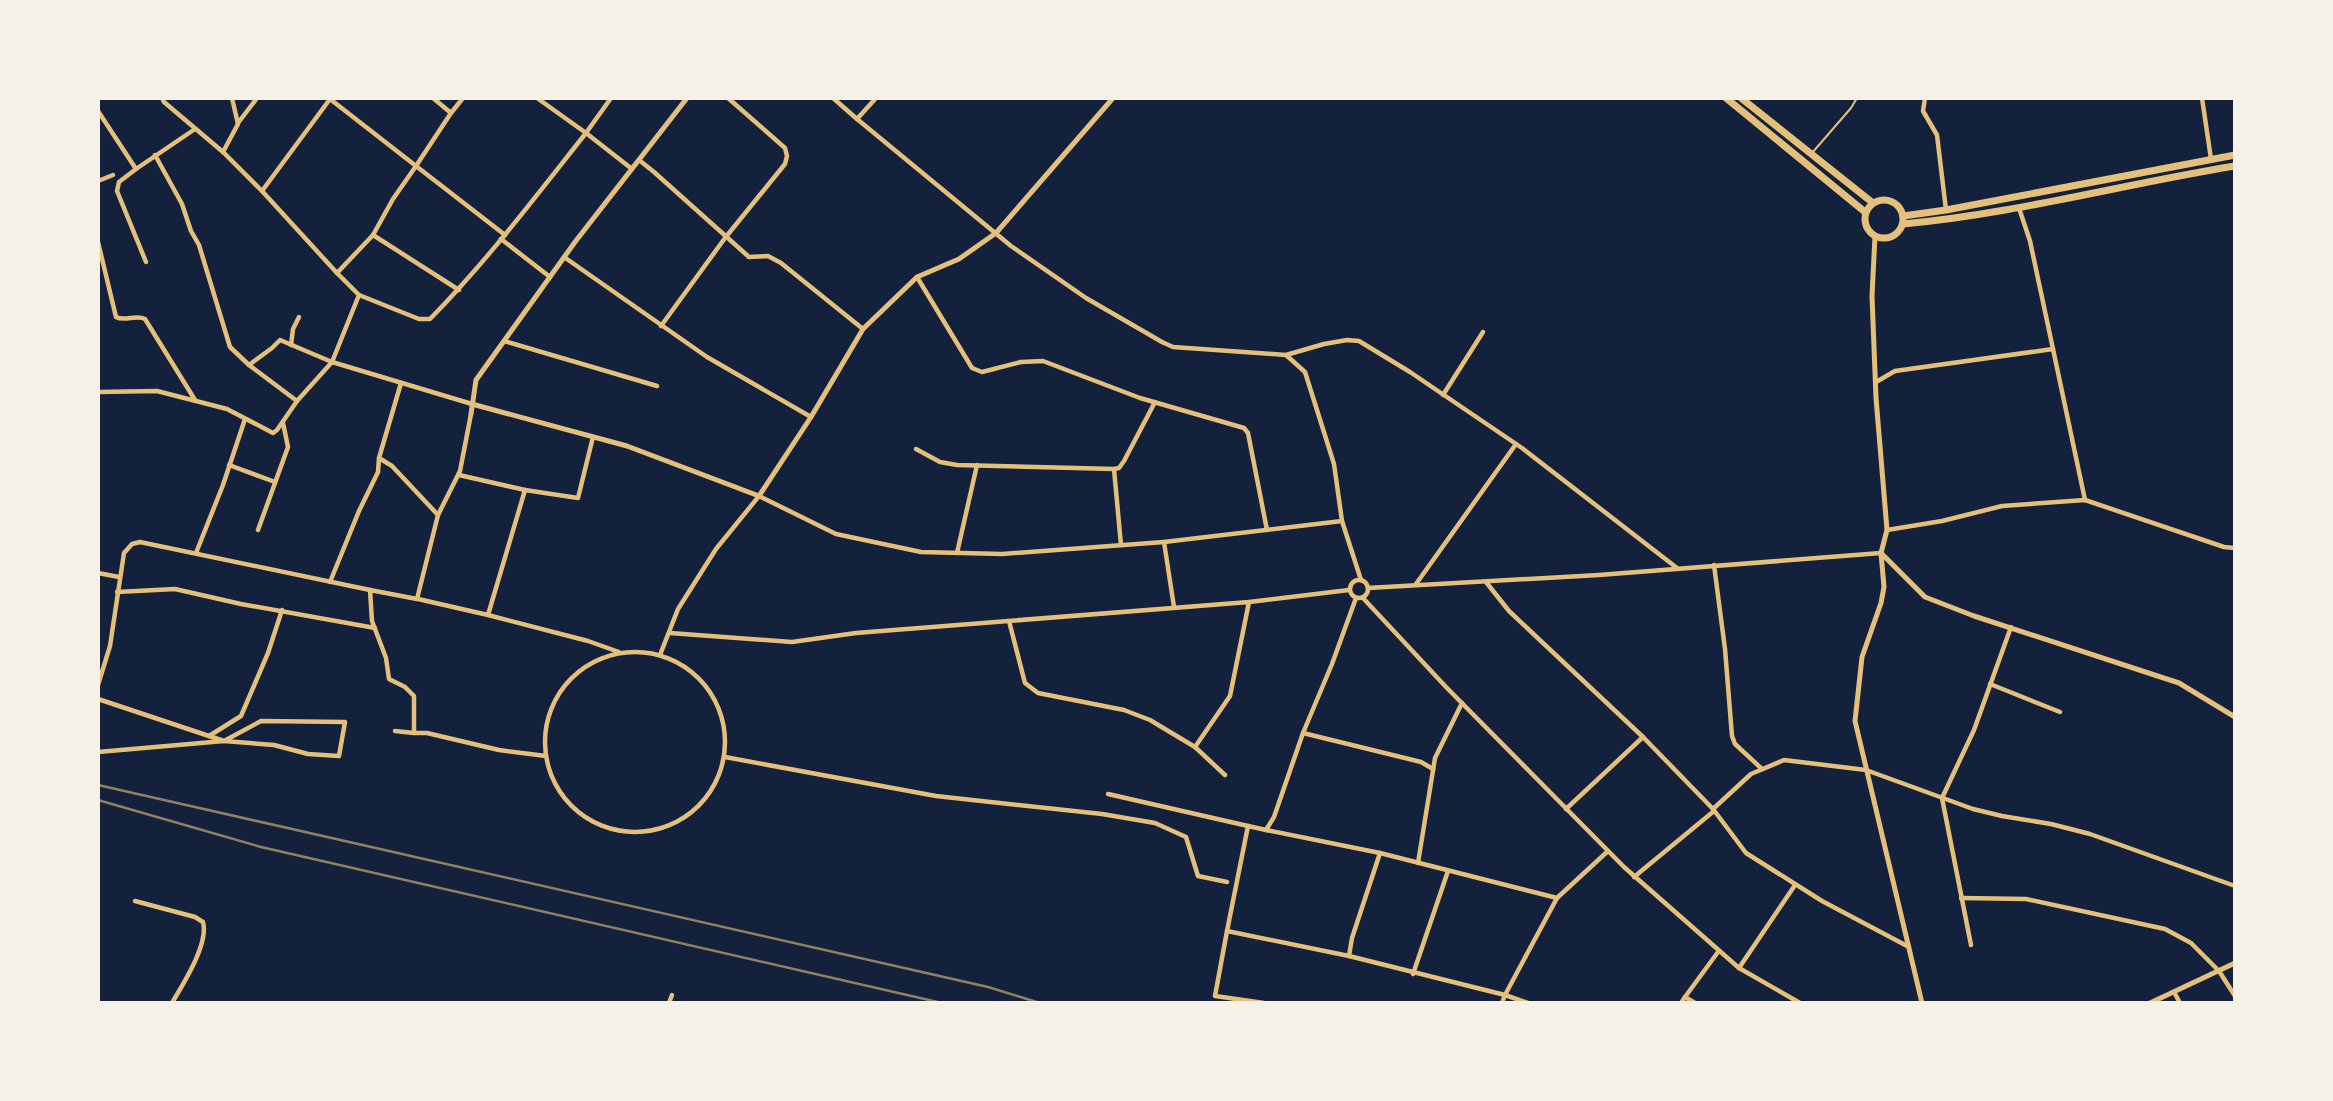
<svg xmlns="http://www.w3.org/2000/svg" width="2333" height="1101" font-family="'Fira Sans Condensed',sans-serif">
	<rect width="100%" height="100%" fill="#14213d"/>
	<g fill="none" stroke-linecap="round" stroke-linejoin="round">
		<polyline stroke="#e5c07b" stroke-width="2" points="1812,153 1851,108 1857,98"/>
		<g stroke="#e5c07b" stroke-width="4.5">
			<polyline points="162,98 164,102 223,152 262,191 337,273"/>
			<polyline points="433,98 451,113 463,98"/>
			<polyline points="611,98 586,133 632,169"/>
			<polyline points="833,98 857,119 876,98"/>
			<polyline points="1925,98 1923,111 1937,135 1946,210"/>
			<polyline points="2202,98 2211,159"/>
			<polyline points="98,111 136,169 195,129"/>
			<polyline points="857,119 1011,246 1086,298 1162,342 1173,347 1286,355 1305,372 1334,464 1342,521 1361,580"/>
			<polyline points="238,123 257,98"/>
			<polyline points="223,152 238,124 232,98"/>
			<polyline points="639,160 654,172 749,257 768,256 781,263 863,329"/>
			<polyline points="136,169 119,182 117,191 146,262"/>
			<polyline points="98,181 113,175"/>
			<polyline points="262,191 330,99 416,166 451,113"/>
			<polyline points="373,235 393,199 416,166 505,235"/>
			<polyline points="501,239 550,277"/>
			<path d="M98,242L116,317C125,322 136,314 145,319L195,400"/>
			<polyline points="564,257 707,357 811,417"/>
			<polyline points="917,277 972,368 982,372 1021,362 1043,361 1140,398 1244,428 1248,433 1267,530"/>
			<path d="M459,290L373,235L337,273L359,295L419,319H430C487,261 536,196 586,133L537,98"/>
			<polyline points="359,295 332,362 472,404"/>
			<polyline points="661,326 725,238 785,164 787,156 785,148 728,98"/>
			<polyline points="504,341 657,386"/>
			<polyline points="291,345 293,329 299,317"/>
			<polyline points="2053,349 2085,500"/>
			<polyline points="1286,355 1324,344 1347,340 1359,341 1410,372 1522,448 1677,568"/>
			<polyline points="249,365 297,401"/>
			<polyline points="1876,382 1895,371 2053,349 2030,241 2019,208"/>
			<polyline points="98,392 157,391 227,409 273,433 277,430 297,401 332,362 280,340 272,348 249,365 230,347 199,245 191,231 182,204 155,155"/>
			<polyline points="1443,395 1483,332"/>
			<polyline points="471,414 460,471 438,515 417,599 370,590 372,621 386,658 389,679 405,687 414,696 414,733 427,733 499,750 546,756"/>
			<polyline points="916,449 940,462 957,465 1114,469 1119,468 1124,461 1155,402"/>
			<polyline points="379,458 401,383"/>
			<polyline points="229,465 275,482"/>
			<polyline points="1114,469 1121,545"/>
			<polyline points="525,490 578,498 593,437"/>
			<polyline points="258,530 288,447 283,423"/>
			<polyline points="1887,530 1942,521 2002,506 2085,500 2224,547 2235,548"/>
			<polyline points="1164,542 1342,521"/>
			<polyline points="196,553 223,485 245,419"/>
			<polyline points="957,553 977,465"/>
			<polyline points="1714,565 1725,649 1732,736 1735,744 1762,769"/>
			<polyline points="98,573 119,577"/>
			<circle cx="1359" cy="589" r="9"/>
			<polyline points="330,582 359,511 378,472 379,458 392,466 438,515"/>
			<polyline points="1486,582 1509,611 1643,737 1713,809"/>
			<polyline points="1416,584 1516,444"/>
			<polyline points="1368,588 1599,575 1881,553"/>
			<polyline points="117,592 175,589 241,604 375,628"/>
			<polyline points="1356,598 1332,664 1303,733 1274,817 1266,830 1380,853 1557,898 1608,851"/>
			<polyline points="1363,598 1446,687 1624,867 1739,968 1800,1003"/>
			<polyline points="418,599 488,615 525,490 459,475"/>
			<polyline points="488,615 588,641 619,652"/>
			<polyline points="1009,621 1025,683 1038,693 1124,710 1150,720 1195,747"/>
			<polyline points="670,633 792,642 856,633 1249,602 1349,590"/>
			<circle cx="635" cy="742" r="90"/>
			<polyline points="660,655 678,609 716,549 759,496 836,534 921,552 1002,554 1164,542 1174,607"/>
			<polyline points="1990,684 2060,712"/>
			<polyline points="98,685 110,646 124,553 132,544 140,542 370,590"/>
			<polyline points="98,699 224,741 274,745 308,754 339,756 345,722 261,721 224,741 98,752"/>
			<polyline points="395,731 414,733"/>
			<polyline points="1303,733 1421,762 1433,769"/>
			<polyline points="209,736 241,716 268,653 282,610"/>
			<polyline points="725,757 936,796 1102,814 1155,823 1186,837 1198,876 1227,882"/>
			<polyline points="1225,775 1195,747 1230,696 1249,602"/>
			<polyline points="1108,794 1248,826"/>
			<polyline points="1566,809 1643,737"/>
			<polyline points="1418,863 1435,758 1462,703"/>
			<polyline points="1634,877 1714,811"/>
			<polyline points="1961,898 2026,899 2165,929 2191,943 2219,971 2235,996"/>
			<path d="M135,901L195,917L203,922C209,944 183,984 172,1003"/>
			<polyline points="1227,931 1248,826 1266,830"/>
			<polyline points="1971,945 1942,798 1974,730 2011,627"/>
			<polyline points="1909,947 1822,901 1746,853 1713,809 1751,774 1784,760 1866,770 1973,809 2002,816 2051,824 2090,834 2235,886"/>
			<polyline points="1349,956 1352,938 1380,853"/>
			<polyline points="1739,968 1795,885"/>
			<polyline points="1413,974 1448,871"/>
			<polyline points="2174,992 2180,1003"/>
			<polyline points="1685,997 1718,952"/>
			<polyline points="669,1003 672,995"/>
			<polyline points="1264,1003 1215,996 1227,931 1349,956 1505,995 1557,898"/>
			<polyline points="1502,1003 1505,995 1528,1003"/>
			<polyline points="1681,1003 1685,997 1695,1003"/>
		</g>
		<g stroke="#e5c07b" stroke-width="5">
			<polyline points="1875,236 1872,296 1876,398 1887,530 1881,553 1884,587 1881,603 1862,657 1855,721 1922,1003"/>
			<polyline points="472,404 627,446 759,496 811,417 863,329 917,277 959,259 996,233 1113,98"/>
			<polyline points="471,414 476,380 575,242 687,98"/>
			<polyline points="1881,553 1925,597 1974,616 2179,683 2235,717"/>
		</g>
		<polyline stroke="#e5c07b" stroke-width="5" points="2150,1003 2235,963"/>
		<g stroke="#e5c07b" stroke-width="7">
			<polyline points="1726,98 1865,212"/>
			<polyline points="1741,98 1873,203"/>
			<circle cx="1884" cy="219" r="19"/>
			<polyline points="1903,216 1946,210 2235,155"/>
			<path d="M1903,224C2014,214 2124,184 2235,166"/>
		</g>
		<g stroke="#918062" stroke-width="2.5">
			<polyline points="98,785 988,987 1040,1003"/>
			<polyline points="98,800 261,847 942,1003"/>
		</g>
	</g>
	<rect width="2333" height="1101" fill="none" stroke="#f6f1e7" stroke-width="200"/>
</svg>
